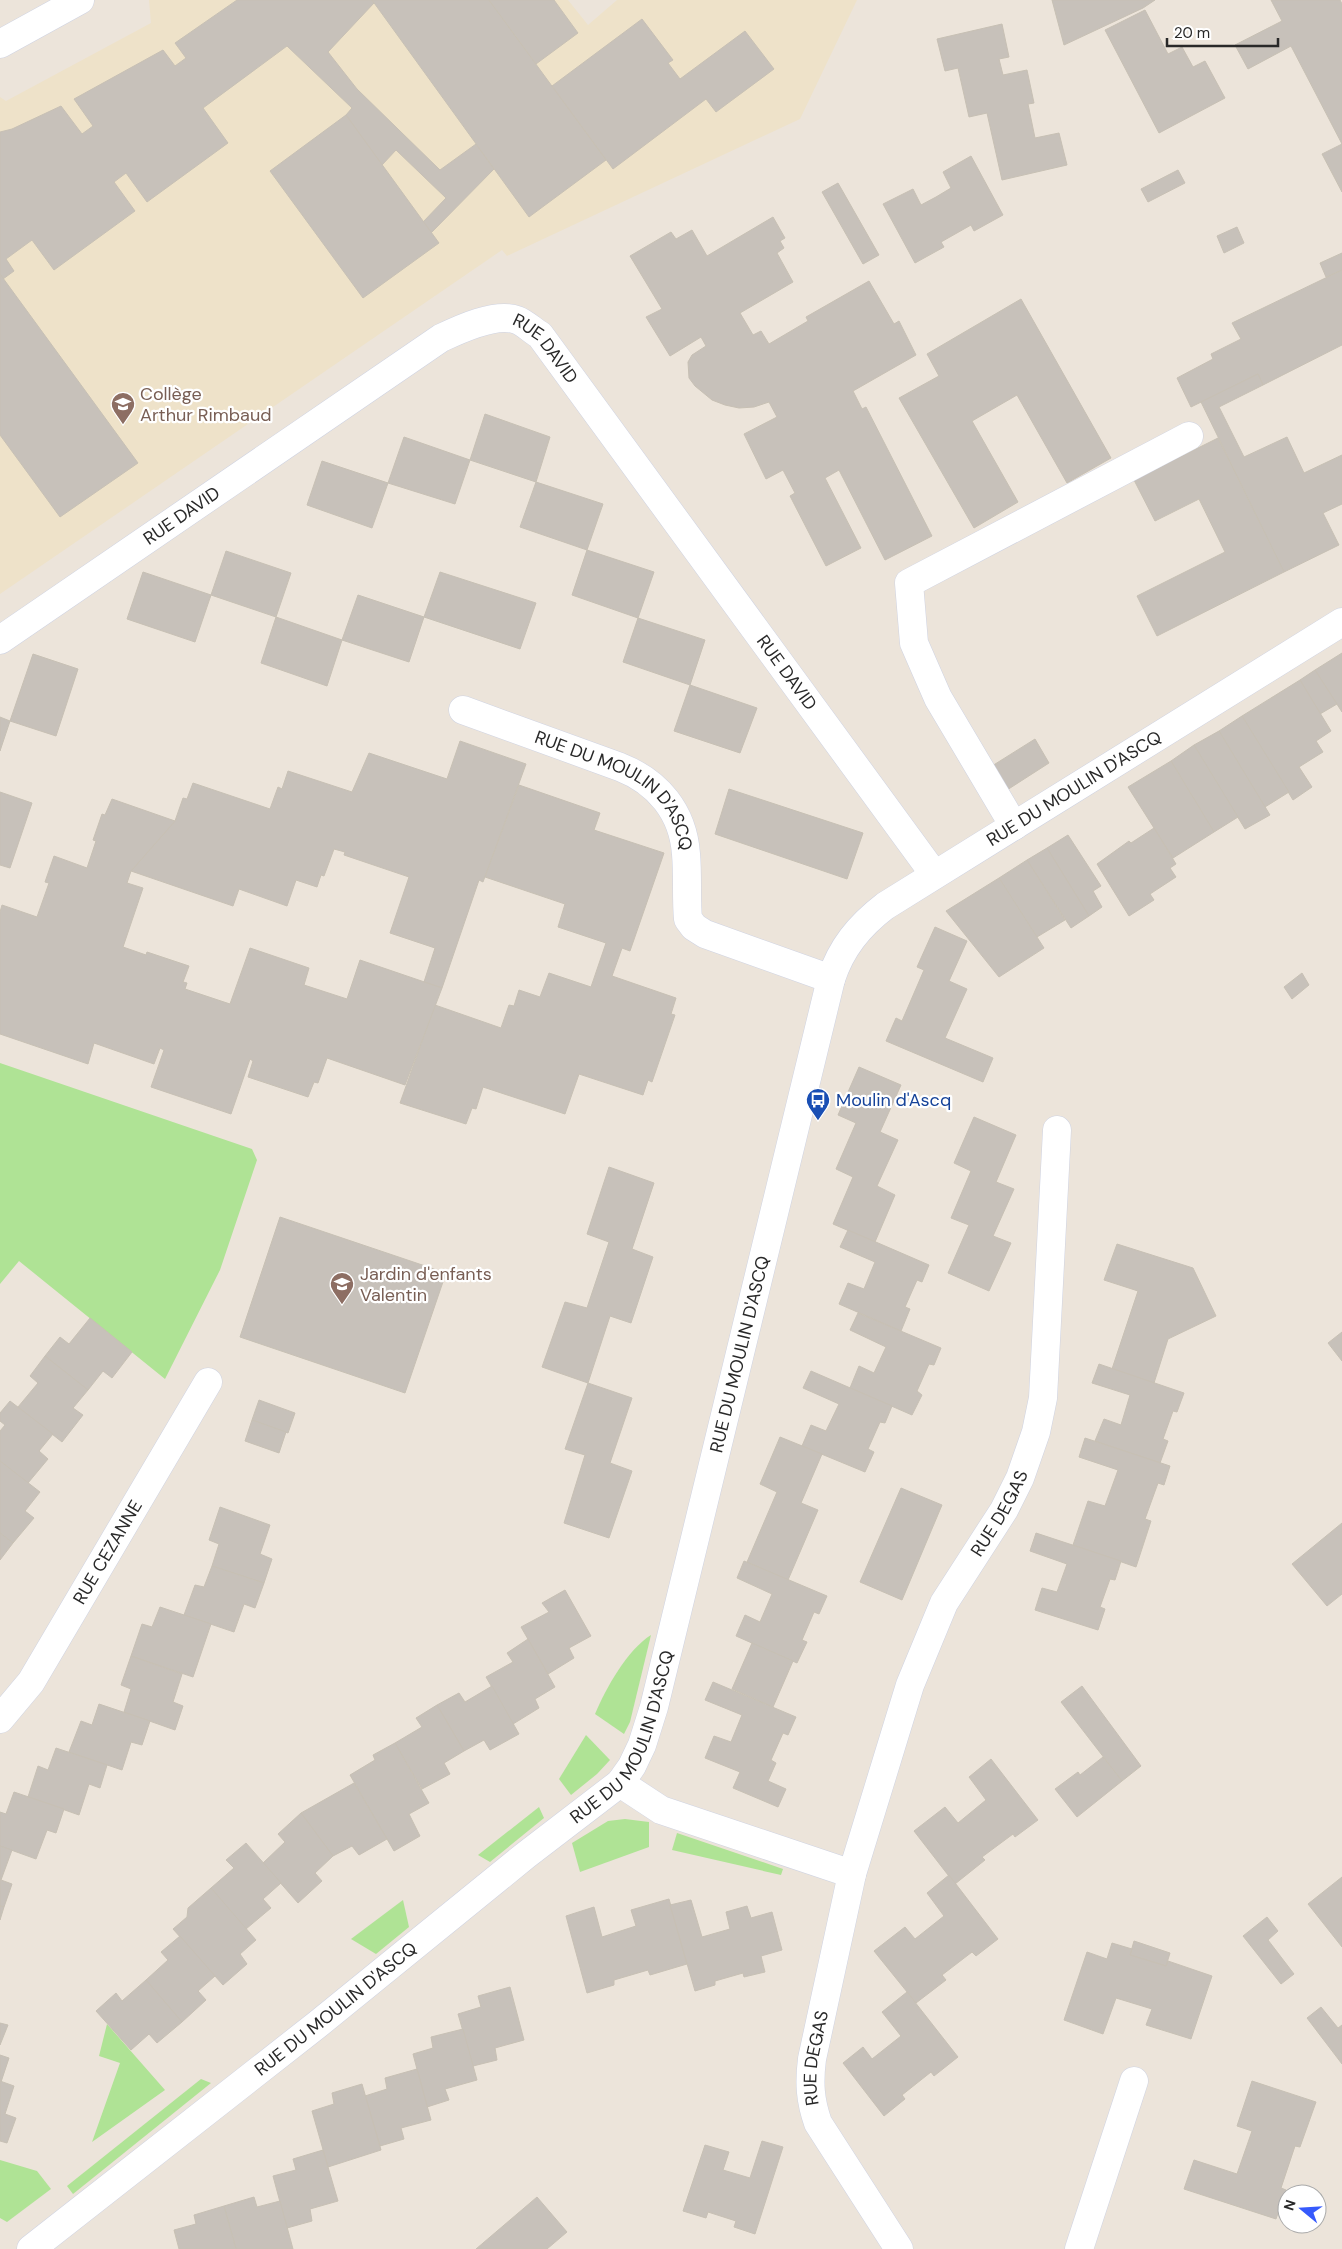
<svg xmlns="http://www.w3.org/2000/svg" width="1342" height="2249" font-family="'DM Sans',sans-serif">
	<rect width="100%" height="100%" fill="#ece4da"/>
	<polygon fill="#eee2c9" points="149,0 568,0 588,25 617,0 857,0 800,119 507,256 502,250 0,594 0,97 6,101 151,23"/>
	<g fill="#afe395">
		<polygon points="0,1063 252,1149 257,1160 220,1270 165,1379 19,1261 0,1284"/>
		<path d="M651,1635L630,1722L624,1734L595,1714C606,1688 627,1650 651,1635Z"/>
		<polygon points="586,1735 610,1760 597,1774 571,1795 559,1779"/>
		<polygon points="539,1807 544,1818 490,1862 478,1855"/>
		<polygon points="625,1819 649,1822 649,1847 580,1872 572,1843 608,1821"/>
		<polygon points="677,1833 783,1869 781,1875 672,1850"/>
		<polygon points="403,1900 409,1927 376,1954 351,1939"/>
		<polygon points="107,2024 165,2090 92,2142 120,2063 99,2056"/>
		<polygon points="201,2079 211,2083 73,2194 67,2186"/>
		<polygon points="0,2160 37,2171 51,2189 7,2222 0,2218"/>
	</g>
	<g fill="#c7c1ba" stroke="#c7c0b4">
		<polygon points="237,0 372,0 374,3 328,52 357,89 440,170 476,144 494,169 431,233 423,222 446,198 396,150 382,165 346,115 352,108 287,46 203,108 228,143 147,202 126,173 114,182 135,211 54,270 32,240 6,259 14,271 3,279 0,274 0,132 12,129 61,106 82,134 93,126 74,99 163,50 175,66 186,58 175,43"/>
		<polygon points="372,0 489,0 606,160 529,217"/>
		<polygon points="489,0 554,0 578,33 536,64"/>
		<polygon points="1052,0 1155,0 1143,8 1064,45"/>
		<polygon points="1271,0 1340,0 1342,4 1342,192 1322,154 1342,144 1291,46 1248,69 1235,45 1282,21"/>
		<polygon points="1145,10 1168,54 1182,47 1193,67 1205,61 1225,98 1159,133 1105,30"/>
		<polygon points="642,19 673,60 668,63 680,79 745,31 774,69 716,112 706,99 613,169 552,86"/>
		<polygon points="1002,24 1009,57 999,59 1003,75 1027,70 1034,103 1028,104 1035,138 1059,133 1067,165 1002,180 987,113 969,117 958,68 945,71 937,39"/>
		<polygon points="346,115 439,243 363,298 270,171"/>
		<polygon points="971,156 1003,215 974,231 971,225 941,242 944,247 915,263 883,204 913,189 921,205 936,197 951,188 943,172"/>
		<polygon points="1178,170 1185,183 1148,202 1141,189"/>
		<polygon points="838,183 879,255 863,264 822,192"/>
		<polygon points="773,217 785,238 780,241 784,248 777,253 793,282 740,313 753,335 761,331 769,344 808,321 806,317 869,281 894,324 899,321 916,355 853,391 862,409 866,407 932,536 885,560 839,470 825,478 861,548 826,566 790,496 795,493 783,470 766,479 744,434 777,417 769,402 754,407 739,408 725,405 712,400 695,386 689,378 688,362 692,355 706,346 701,337 670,356 646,317 662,309 630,256 671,232 676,239 692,230 707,256"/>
		<polygon points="1237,227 1244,243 1224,253 1217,236"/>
		<polygon points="1342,253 1342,270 1326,277 1320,263"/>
		<polygon points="1342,270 1342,345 1263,385 1258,374 1191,407 1177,378 1213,359 1211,354 1241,339 1232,323"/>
		<polygon points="0,274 138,463 60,517 0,435"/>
		<polygon points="1021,299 1111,458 1067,483 1017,395 972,421 1018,502 974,528 899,398 939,376 927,354"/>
		<polygon points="1258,374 1263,385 1219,407 1244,457 1287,437 1304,473 1342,455 1342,504 1323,513 1339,545 1284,572 1201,402"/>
		<polygon points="485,414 550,437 536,482 470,460"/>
		<polygon points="404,437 470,460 455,504 388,483"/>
		<polygon points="1218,438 1284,572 1157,636 1137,596 1225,552 1199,499 1155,521 1134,480"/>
		<polygon points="322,461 388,483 372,528 307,505"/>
		<polygon points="536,482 603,504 587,550 520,527"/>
		<polygon points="587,550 654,572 638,618 572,595"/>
		<polygon points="226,551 291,573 276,617 211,595"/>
		<polygon points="143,572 211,595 195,642 127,619"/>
		<polygon points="440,572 536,603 520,649 424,617"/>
		<polygon points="358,595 424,617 409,662 342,640"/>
		<polygon points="276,617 342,640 327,686 261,663"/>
		<polygon points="638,618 705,640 690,685 623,662"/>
		<polygon points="1342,653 1342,712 1315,670"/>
		<polygon points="33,654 78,669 56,736 10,721"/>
		<polygon points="1315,670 1337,704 1320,714 1300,680"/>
		<polygon points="1300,680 1331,731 1316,741 1323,752 1299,767 1312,787 1293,800 1242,716"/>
		<polygon points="690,685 757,708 740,753 674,731"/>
		<polygon points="1242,716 1289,792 1265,807 1219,731"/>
		<polygon points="0,717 10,721 0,751"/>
		<polygon points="1219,731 1270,815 1245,829 1194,745"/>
		<polygon points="1035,739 1049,763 1007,790 992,766"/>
		<polygon points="460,741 526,764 483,882 479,880 442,988 424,982 435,948 390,933 409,877 344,855 345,852 334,849 324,876 321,875 317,887 296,880 287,906 239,889 233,906 131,871 175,821 183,798 187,799 193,783 270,809 278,787 282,789 288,771 352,792 369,753 447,779"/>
		<polygon points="1194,745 1238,817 1214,832 1171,761"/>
		<polygon points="1171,761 1214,832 1173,858 1128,787"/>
		<polygon points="519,785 600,813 594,830 664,853 630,951 622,948 612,976 676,998 671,1014 675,1015 652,1082 648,1080 643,1095 579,1074 565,1114 483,1087 476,1109 472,1108 466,1124 400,1103 435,1005 501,1028 509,1005 514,1006 519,990 540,997 549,973 591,987 606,943 558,927 565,904 485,877"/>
		<polygon points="729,789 863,833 847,879 715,834"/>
		<polygon points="0,792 32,803 10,868 0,865"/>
		<polygon points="112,799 175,821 131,871 127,883 143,888 123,947 146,955 147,952 189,966 183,982 187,983 185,989 230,1004 250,948 309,968 304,985 347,999 360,960 442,988 405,1085 327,1058 318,1083 314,1082 308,1097 248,1077 253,1061 250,1059 231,1114 151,1087 164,1050 160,1048 154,1064 94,1043 88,1064 0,1034 0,912 2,905 37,917 49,883 45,882 54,856 87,868 96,841 93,840 102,814 105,815"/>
		<polygon points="1154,828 1176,864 1170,868 1176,877 1150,894 1154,900 1129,916 1097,864 1129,841 1131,843"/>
		<polygon points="1068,835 1101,886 1093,891 1102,907 1089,916 1047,848"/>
		<polygon points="1047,848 1089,916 1071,928 1027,860"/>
		<polygon points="1027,860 1065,920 1037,937 999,878"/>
		<polygon points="999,878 1044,948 999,977 946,911"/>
		<polygon points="935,927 967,941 949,981 967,989 945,1038 993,1058 983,1082 886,1041 896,1018 902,1021 924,970 917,967"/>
		<polygon points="1302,973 1309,985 1292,999 1284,987"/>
		<polygon points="859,1067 901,1085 880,1132 898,1140 877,1186 895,1195 875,1242 833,1224 853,1177 836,1169 856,1123 838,1115"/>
		<polygon points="974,1117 1016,1135 996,1182 1014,1189 993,1236 1011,1243 989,1291 948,1273 969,1225 951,1218 971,1171 954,1163"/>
		<polygon points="609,1167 654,1183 632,1249 653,1257 631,1323 610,1316 588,1383 542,1367 565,1302 587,1308 609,1242 587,1234"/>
		<polygon points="280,1217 446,1273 405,1393 240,1337"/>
		<polygon points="848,1230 929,1265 922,1282 917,1280 905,1307 910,1309 901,1331 839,1304 848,1283 864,1289 875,1262 840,1247"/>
		<polygon points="1117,1244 1193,1268 1216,1316 1168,1339 1154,1383 1112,1369 1138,1291 1104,1280"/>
		<polygon points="858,1313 941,1348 934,1365 929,1364 917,1391 922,1395 912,1415 850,1388 859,1366 874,1373 886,1347 850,1330"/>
		<polygon points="90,1318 132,1352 112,1378 103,1371 88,1390 45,1356 60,1337 69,1344"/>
		<polygon points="1342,1332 1342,1361 1328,1343"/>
		<polygon points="45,1356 88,1390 73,1408 83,1415 62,1442 18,1407 38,1383 30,1376"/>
		<polygon points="1099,1364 1184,1393 1177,1412 1173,1411 1163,1439 1168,1441 1160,1463 1095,1441 1104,1419 1121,1425 1130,1395 1092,1383"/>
		<polygon points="811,1371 892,1406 885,1423 880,1422 868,1449 874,1452 865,1472 802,1446 811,1425 826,1431 839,1404 803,1388"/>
		<polygon points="588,1383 632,1398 610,1463 632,1471 609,1538 564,1523 585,1455 565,1449"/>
		<polygon points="259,1400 295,1413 288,1433 252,1420"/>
		<polygon points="10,1401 53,1434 39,1451 48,1459 28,1483 0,1461 0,1431 5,1425 0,1421 0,1413"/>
		<polygon points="252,1420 286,1432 279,1453 245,1441"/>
		<polygon points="780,1437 822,1454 801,1503 818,1510 788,1580 747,1562 777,1492 760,1484"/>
		<polygon points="1085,1438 1170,1466 1164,1485 1158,1483 1145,1519 1151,1521 1136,1567 1073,1545 1088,1501 1105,1506 1118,1470 1079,1457"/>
		<polygon points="0,1461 40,1492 25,1511 34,1518 13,1543 0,1533"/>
		<polygon points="901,1488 942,1505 902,1600 860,1582"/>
		<polygon points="220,1507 270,1525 260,1554 272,1559 264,1583 212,1566 219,1544 209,1540"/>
		<polygon points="1342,1523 1342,1594 1327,1606 1292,1564"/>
		<polygon points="0,1533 13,1543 0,1560"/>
		<polygon points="1036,1533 1121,1561 1115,1580 1110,1579 1100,1607 1105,1609 1098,1630 1035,1610 1042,1588 1057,1592 1067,1564 1030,1551"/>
		<polygon points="744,1561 827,1596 819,1614 814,1612 802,1640 807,1642 797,1663 736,1636 745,1615 760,1622 772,1594 737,1578"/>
		<polygon points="212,1566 264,1583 255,1608 244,1604 234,1632 184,1615 195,1585 204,1587"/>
		<polygon points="565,1590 591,1636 569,1648 574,1658 548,1674 521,1627 549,1612 542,1603"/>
		<polygon points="160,1607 211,1624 193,1677 131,1656 142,1624 152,1627"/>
		<polygon points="528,1639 555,1687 535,1699 539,1708 513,1724 486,1677 513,1662 507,1653"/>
		<polygon points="752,1643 793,1661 773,1707 732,1689"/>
		<polygon points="131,1656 182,1674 173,1702 183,1706 175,1730 124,1712 131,1689 121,1685"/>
		<polygon points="713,1682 796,1717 788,1735 783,1733 771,1760 776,1763 768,1781 786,1789 778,1807 733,1788 740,1772 705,1758 714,1736 731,1742 742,1715 705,1700"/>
		<polygon points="492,1686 519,1734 490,1750 484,1740 464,1751 437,1705 459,1693 465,1702"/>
		<polygon points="1082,1686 1141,1766 1122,1781 1061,1702"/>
		<polygon points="99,1704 150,1721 142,1745 131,1742 122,1770 69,1752 81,1721 92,1725"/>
		<polygon points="437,1705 464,1751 444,1763 450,1774 422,1789 395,1743 422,1727 416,1718"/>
		<polygon points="395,1743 429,1803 409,1814 420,1836 394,1851 350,1775 375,1760 373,1755"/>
		<polygon points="56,1748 107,1765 100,1788 89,1784 79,1815 28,1797 38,1766 48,1770"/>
		<polygon points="1103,1757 1122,1781 1077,1817 1055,1789 1078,1772 1080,1775"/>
		<polygon points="991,1759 1038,1820 1015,1837 1013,1834 982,1857 985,1860 955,1884 914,1831 945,1807 958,1823 986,1800 969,1777"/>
		<polygon points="354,1783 387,1839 359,1855 352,1846 333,1856 301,1813"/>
		<polygon points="14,1792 64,1809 56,1833 47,1830 36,1859 0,1846 0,1812 6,1814"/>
		<polygon points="301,1813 333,1856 315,1873 322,1881 298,1903 263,1863 285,1842 278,1834"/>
		<polygon points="246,1843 281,1883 263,1899 271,1908 246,1929 211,1888 234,1868 226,1860"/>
		<polygon points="0,1846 12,1850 1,1880 12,1884 4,1907 0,1906"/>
		<polygon points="949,1875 998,1939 976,1956 972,1952 942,1975 946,1980 916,2003 874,1951 905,1927 915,1939 944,1916 927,1893"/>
		<polygon points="1342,1877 1342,1947 1308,1904"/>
		<polygon points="211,1888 256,1940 240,1954 247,1964 223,1985 173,1929 187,1917 188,1908"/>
		<polygon points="669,1899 687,1964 650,1975 648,1970 614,1980 614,1985 587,1993 566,1916 594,1907 602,1937 636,1926 631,1910"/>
		<polygon points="691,1900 702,1937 730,1929 726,1912 747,1906 751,1918 772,1912 782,1950 761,1956 765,1972 744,1977 743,1973 715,1981 715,1985 695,1991 670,1905"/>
		<polygon points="0,1906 4,1907 0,1920"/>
		<polygon points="1267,1917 1278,1931 1268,1940 1294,1974 1281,1984 1243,1936"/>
		<polygon points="180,1936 215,1976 198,1991 206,2000 182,2022 146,1980 168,1960 161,1952"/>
		<polygon points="1134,1941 1170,1953 1166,1966 1130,1955"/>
		<polygon points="1112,1943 1132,1949 1130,1955 1166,1966 1168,1961 1212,1976 1191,2039 1146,2025 1152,2009 1116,1998 1103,2034 1064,2020 1087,1952 1107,1959"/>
		<polygon points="146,1980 182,2022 157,2043 149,2034 131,2050 96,2011 116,1993 122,2001"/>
		<polygon points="510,1987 524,2040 495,2048 497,2060 473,2066 458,2014 481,2007 478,1996"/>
		<polygon points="907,1992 958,2057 934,2076 931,2072 902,2095 905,2099 884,2116 843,2063 863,2047 872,2059 901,2036 882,2012"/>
		<polygon points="1321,2007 1338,2028 1342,2025 1342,2064 1307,2018"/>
		<polygon points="0,2023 8,2025 0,2045"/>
		<polygon points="463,2029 477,2080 445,2089 449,2100 427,2107 413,2054 433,2048 431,2037"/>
		<polygon points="0,2055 9,2058 1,2082 0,2081"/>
		<polygon points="417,2069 431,2120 401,2128 404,2139 380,2146 365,2096 387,2089 385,2078"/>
		<polygon points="0,2081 14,2086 5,2114 16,2118 7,2143 0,2141"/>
		<polygon points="1252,2081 1316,2102 1300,2147 1295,2146 1281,2188 1286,2190 1276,2219 1184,2189 1194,2160 1237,2174 1252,2131 1237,2126"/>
		<polygon points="362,2084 381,2150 328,2167 312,2111 334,2104 332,2093"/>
		<polygon points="762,2141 783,2147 755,2234 734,2227 736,2221 708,2212 706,2218 683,2211 705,2145 729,2152 723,2170 750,2178"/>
		<polygon points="323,2150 338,2201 310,2209 312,2221 287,2228 273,2176 296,2170 293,2159"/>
		<polygon points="254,2197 257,2207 280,2201 293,2249 236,2249 224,2206"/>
		<polygon points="537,2197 567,2232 547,2249 476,2249"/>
		<polygon points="224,2206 236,2249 179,2249 174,2230 196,2224 194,2215"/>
	</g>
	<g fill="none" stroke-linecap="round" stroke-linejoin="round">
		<g stroke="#cfd3e2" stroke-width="29">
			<g id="minor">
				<polyline points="0,44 80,0"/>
				<path id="s1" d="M0,640L441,338C460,329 496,312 517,320C525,323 533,331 540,335L934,874"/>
				<path id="s2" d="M463,710L620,767C658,782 683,812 686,854C688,876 686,898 688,919L694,927L705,934L831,979"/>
				<polyline points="1014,826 938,698 914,643 909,583 1189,436"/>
				<path id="s3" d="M0,1719L31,1682L208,1382"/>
				<polyline points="620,1783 661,1810 852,1874"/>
				<path id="s4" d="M31,2249L318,2024L526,1855L620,1783L632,1766L642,1745L654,1707L831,979C841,948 859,926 885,906L1342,622"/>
				<path id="s5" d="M899,2249L818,2123C810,2100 809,2083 812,2059L852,1874L910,1685L944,1603L1004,1510L1020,1478L1036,1432L1043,1398L1057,1130"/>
				<polyline points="1079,2249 1134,2081"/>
			</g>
		</g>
		<use href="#minor" stroke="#fff" stroke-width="28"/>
	</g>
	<defs>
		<g id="school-pin" transform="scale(1.25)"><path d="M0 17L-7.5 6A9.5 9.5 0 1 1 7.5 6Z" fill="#8d6e63" stroke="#fff"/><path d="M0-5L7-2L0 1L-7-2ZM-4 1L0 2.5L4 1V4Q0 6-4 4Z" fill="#fff"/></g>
		<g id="bus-pin" transform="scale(1.25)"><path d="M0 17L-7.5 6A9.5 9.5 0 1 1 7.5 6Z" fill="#1a4fb4" stroke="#fff"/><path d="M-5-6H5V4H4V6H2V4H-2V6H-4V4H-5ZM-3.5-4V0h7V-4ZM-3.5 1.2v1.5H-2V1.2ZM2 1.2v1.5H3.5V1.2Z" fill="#fff"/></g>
	</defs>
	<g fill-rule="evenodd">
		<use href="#school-pin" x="123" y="404"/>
		<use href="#bus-pin" x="818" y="1100"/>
		<use href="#school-pin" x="342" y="1284"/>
	</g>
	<g text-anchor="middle" stroke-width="4.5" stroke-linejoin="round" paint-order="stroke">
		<g font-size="18" fill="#292929" stroke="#fff">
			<text dy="6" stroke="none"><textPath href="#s1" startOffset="655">RUE DAVID</textPath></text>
			<text dy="6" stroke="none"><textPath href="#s1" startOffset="220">RUE DAVID</textPath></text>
			<text dy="6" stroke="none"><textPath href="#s1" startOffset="1060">RUE DAVID</textPath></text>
			<text dy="6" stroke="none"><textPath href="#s4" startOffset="1899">RUE DU MOULIN D'ASCQ</textPath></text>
			<text dy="6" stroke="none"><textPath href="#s2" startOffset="178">RUE DU MOULIN D'ASCQ</textPath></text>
			<text dy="6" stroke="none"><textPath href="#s4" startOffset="1198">RUE DU MOULIN D'ASCQ</textPath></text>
			<text dy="6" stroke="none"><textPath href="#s5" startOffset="796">RUE DEGAS</textPath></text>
			<text dy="6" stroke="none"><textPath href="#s3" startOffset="199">RUE CEZANNE</textPath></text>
			<text dy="6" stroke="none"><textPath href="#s4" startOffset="792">RUE DU MOULIN D'ASCQ</textPath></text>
			<text dy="6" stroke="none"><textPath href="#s4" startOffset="388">RUE DU MOULIN D'ASCQ</textPath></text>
			<text dy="6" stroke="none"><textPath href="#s5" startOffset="216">RUE DEGAS</textPath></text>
		</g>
		<g font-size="18" fill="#785e54" stroke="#fff" text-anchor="start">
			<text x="140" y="400">Collège<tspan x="140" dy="21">Arthur Rimbaud</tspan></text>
			<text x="360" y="1280">Jardin d'enfants<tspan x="360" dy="21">Valentin</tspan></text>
		</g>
		<g font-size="18" fill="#164399" stroke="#fff" text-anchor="start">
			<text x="836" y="1106">Moulin d'Ascq</text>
		</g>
	</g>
	<g transform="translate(1302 2209) rotate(288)"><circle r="24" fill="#ffffff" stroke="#a9a9a9"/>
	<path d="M0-4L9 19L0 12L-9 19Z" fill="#365afc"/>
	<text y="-8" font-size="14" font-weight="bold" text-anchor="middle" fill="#292929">N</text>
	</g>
	<path d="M1167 38v8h111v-8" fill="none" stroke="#292929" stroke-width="2.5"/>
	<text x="1174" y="38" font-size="15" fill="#292929" stroke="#ffffff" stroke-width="4" paint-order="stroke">20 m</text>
</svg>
